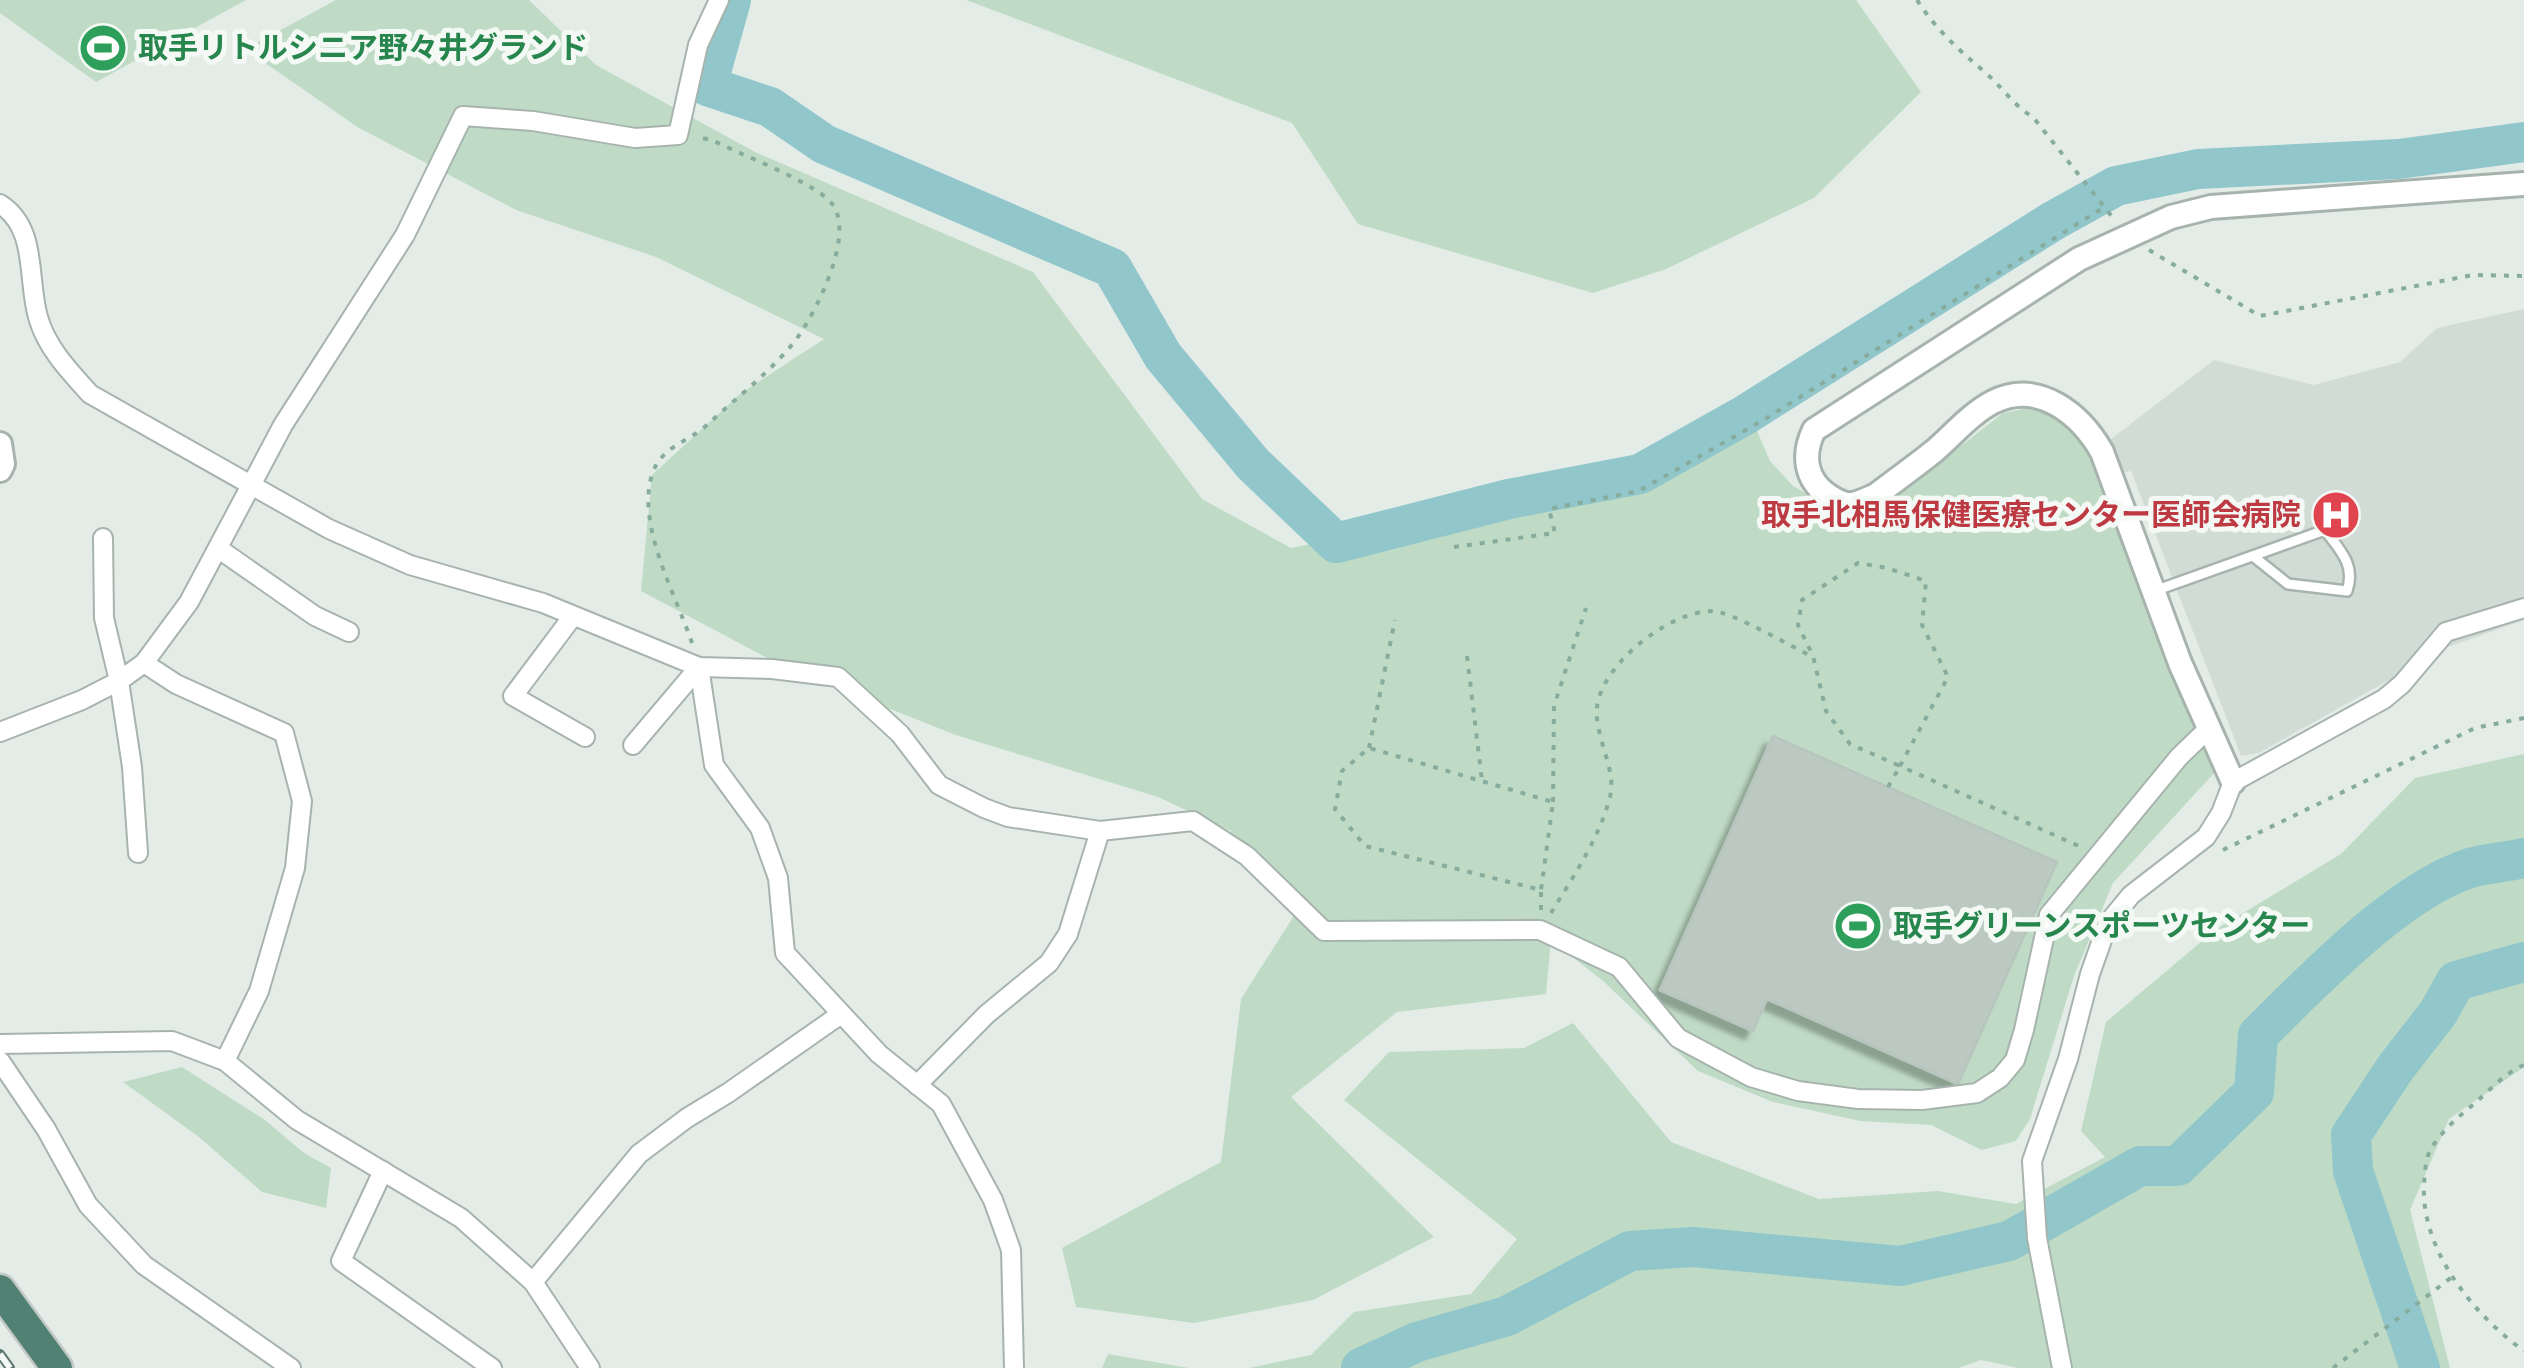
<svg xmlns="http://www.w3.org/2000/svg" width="2524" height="1368" font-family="Montserrat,'Noto Sans JP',sans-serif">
	<defs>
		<filter id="shadow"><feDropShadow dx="-8" dy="8" stdDeviation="2.5" flood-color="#0004"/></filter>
	</defs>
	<rect width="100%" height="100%" fill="#e4ece8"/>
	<polygon fill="#d2dcd7" points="2524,309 2524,620 2448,647 2259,753 2241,756 2131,471 2121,473 2111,439 2214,360 2314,385 2400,362 2437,328"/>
	<g fill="#bfdbc5">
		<polygon points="0,0 246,0 96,82 0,13"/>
		<polygon points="336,0 529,0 596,65 755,152 1033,272 1202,499 1291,548 1622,479 1747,408 1770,461 1793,486 1842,514 1889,502 2003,413 2028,408 2052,415 2072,427 2089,453 2154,633 2216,771 2113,883 2074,976 2030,1119 2016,1141 1982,1150 1931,1125 1860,1121 1773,1102 1698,1071 1603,981 1551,940 1546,994 1397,1012 1291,1097 1434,1237 1313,1300 1194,1323 1076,1307 1062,1248 1221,1162 1241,999 1297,911 1229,845 1231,831 1158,797 956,735 784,667 641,591 652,475 740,394 824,339 656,257 516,210 359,128 245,49"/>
		<polygon points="966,0 1856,0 1921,92 1814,198 1666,269 1593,293 1358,224 1292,123"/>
		<polygon points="2524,754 2524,1067 2449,1119 2410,1210 2450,1368 2018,1368 1981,1360 1959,1368 1249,1368 1311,1355 1354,1312 1471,1294 1517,1239 1344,1100 1389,1052 1524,1048 1573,1023 1671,1142 1819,1199 1938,1191 2016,1204 2105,1157 2081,1131 2106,1022 2215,930 2341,854 2415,778"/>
		<polygon points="182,1067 265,1120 304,1153 331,1168 326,1208 262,1192 199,1137 123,1082"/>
		<polygon points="1108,1354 1189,1368 1102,1368"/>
	</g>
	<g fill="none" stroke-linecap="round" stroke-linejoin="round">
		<g stroke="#91c6cb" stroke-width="40">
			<polyline points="731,0 707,86 770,107 824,144 1112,268 1163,356 1253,464 1336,543 1509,499 1640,474 1745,415 2053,221 2116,186 2198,169 2399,159 2524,142"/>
			<path d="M1361,1368L1417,1342L1507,1316L1630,1251L1693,1247L1900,1266L2009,1241L2140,1166H2178L2254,1092L2258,1035C2312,982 2398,891 2470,868C2487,863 2507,862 2524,858"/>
			<polyline points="2420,1368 2353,1171 2351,1135 2396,1067 2438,1013 2456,981 2524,962"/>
		</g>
	</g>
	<polygon fill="#bcc9c3" stroke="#b7c5be" stroke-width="2.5" filter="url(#shadow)" points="1773,736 2057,862 1958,1084 1767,999 1753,1031 1660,990"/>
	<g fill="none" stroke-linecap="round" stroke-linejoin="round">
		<g stroke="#a7b4ae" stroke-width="14">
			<path id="service" d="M2157,590L2325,530C2340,550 2356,565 2347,591L2288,584L2253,556"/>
		</g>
		<g stroke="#a7b4ae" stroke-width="22">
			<g id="minor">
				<path d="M0,204C38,228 27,279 38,317C46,347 70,372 90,394L329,529L410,565L543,603L699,667L772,669L838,677L900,734L939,785L984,808L1008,817L1100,831L1193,821L1247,856L1324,931L1540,930L1619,967L1678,1038L1751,1077L1798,1091L1858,1099L1922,1100L1977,1093L2000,1078L2015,1060L2024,1030L2049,915L2179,757L2208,729"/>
				<polyline points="103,538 104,618 119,681 132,767 138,853"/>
				<polyline points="219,549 315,616 349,632"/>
				<polyline points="573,616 513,696 585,737"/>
				<polyline points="144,663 176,684 284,733 302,801 295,868 259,991 225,1061"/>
				<polyline points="699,667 714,765 760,828 778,878 785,953 879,1054 941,1104 993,1200 1011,1250 1014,1368"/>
				<polyline points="0,732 82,700 119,681 144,663 189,602 283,425 405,235 463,116 533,121 635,138 678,135 698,45 719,0"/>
				<polyline points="633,745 699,667"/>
				<polyline points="0,1044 172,1041 225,1061 297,1120 461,1218 533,1282 590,1368"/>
				<polyline points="0,1061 46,1129 88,1205 144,1265 291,1368"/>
				<polyline points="917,1085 987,1014 1049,963 1068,934 1100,831"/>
				<polyline points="383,1171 341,1261 492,1368"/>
				<polyline points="533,1282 639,1154 687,1118 728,1093 841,1014"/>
				<polyline points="2062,1368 2037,1238 2032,1161 2068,1059 2090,974 2108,923 2131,895 2206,837 2221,813 2233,782 2384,699 2402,684 2446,632 2524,608"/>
			</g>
		</g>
		<g stroke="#a7b4ae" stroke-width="28">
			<g id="tertiary">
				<polyline points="0,444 3,464 0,470"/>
				<path d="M2233,782L2180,663L2102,452C2081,415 2039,379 1993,402C1970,414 1952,436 1933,452C1914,467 1895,481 1876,495C1869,498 1860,503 1852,504C1844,505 1835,500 1829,496C1805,480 1802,455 1814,430L2079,259L2171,217L2211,207L2524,184"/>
			</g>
		</g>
		<g stroke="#c2c8c6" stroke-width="35">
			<polyline id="trunk" points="0,1290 57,1368"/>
		</g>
		<g stroke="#87ac9e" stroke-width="4" stroke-dasharray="5 8" stroke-linecap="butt">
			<path d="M1917,0C1937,31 1959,50 1987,74C2003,88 2014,106 2033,117L2113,218"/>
			<polyline points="2149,250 2260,316 2473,275 2524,276"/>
			<polyline points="1454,547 1555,533 1549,509 1639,491 1765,419 2106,206"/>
			<path d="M692,643C676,595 636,525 652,475C661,446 687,443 707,425C736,398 778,366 800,334C818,307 854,236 833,205C819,184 739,154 712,140L697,137"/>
			<polyline points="1467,656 1482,781"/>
			<polyline points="1369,748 1395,620"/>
			<polyline points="1888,787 1900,766 1850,744 1826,711 1813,656 1798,625 1802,600 1858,563 1887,568 1926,581 1922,625 1948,677 1900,766 2081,847"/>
			<polyline points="1553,802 1554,706 1586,608"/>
			<polyline points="2223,850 2475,728 2524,718"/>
			<polyline points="1541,910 1541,890 1365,846 1335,809 1342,771 1369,748 1553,802 1541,890"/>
			<path d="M1551,913C1573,877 1599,839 1610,797C1617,768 1594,737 1597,707C1602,664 1670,610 1714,611C1731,612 1791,646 1811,656"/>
			<path d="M2524,1065C2506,1072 2490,1090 2475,1103C2459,1116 2443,1130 2432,1147C2425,1158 2425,1172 2424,1185C2421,1251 2474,1315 2524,1351"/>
			<polyline points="2333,1368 2452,1277"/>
		</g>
		<use href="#service" stroke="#fff" stroke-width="9"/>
		<use href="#minor" stroke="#fff" stroke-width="18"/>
		<use href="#tertiary" stroke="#fff" stroke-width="22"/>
		<use href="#trunk" stroke="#508172" stroke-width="30"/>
		<g stroke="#60776f" stroke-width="10">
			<polyline id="rail" points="0,1354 10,1368"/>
		</g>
		<use href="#rail" stroke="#f4f9f6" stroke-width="6" stroke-dasharray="19" stroke-linecap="butt"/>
	</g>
	<defs>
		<g id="stadium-disc" transform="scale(2.5)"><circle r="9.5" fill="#2e9e5b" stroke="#f4f9f6"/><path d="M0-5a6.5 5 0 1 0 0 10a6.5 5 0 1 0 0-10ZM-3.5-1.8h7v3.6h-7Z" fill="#fff"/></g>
		<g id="hospital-disc" transform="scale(2.5)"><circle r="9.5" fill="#e0444e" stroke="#f4f9f6"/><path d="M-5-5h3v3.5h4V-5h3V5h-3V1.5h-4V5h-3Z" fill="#fff"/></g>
	</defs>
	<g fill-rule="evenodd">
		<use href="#stadium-disc" x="103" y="48"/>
		<use href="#hospital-disc" x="2336" y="515"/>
		<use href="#stadium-disc" x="1858" y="926"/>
	</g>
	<g text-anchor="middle" stroke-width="10" stroke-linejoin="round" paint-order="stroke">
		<g font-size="30" font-weight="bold" fill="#27864d" stroke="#f4f9f6" text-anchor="start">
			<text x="138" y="58">取手リトルシニア野々井グランド</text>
			<text x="1893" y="936">取手グリーンスポーツセンター</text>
		</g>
		<g font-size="30" font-weight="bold" fill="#be3a42" stroke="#f4f9f6" text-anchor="end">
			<text x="2301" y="525">取手北相馬保健医療センター医師会病院</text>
		</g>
	</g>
</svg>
